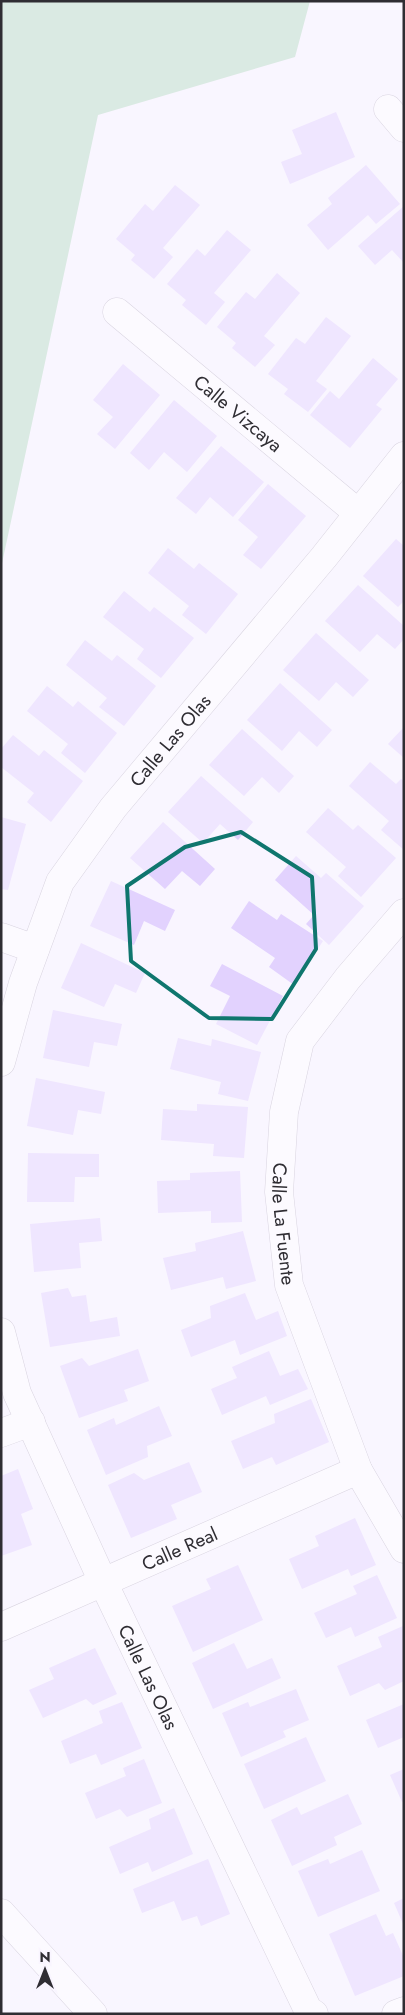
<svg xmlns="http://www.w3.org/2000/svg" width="405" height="2015" font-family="Jost,sans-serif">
	<rect width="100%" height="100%" fill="#f9f5ff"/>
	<polygon fill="#b4dbc0" points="1,1 310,1 295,57 98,115 1,568"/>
	<g fill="#e2d2fe">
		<polygon points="336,112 355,157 290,184 281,162 302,154 292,130"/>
		<polygon points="366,165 400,204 376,224 368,215 328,250 307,225 332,204 328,198"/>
		<polygon points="175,185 200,205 163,248 173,257 154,279 131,260 135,255 116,239 145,204 153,211"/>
		<polygon points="404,206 404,263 392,250 375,265 358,246"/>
		<polygon points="227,230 251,250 214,293 225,302 206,325 182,305 186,300 167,284 197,249 205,256"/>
		<polygon points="277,273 300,293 264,336 275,345 255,367 232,348 236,343 217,327 246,292 255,299"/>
		<polygon points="326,317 351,336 316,381 327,389 308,412 284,394 288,389 268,374 296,338 305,344"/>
		<polygon points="373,358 398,379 376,405 382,409 350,448 310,415 330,391 339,399"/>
		<polygon points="123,364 160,395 115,449 97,434 113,417 93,400"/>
		<polygon points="174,400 217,436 187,472 164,452 149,470 130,453"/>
		<polygon points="221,446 264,482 233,517 210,497 196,514 176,498"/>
		<polygon points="268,484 306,516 261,569 243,555 258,537 238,520"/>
		<polygon points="396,539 404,546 404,601 398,607 363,576"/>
		<polygon points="168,548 194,569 199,563 238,594 206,634 182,615 189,606 148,573"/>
		<polygon points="358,585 404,626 404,639 395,649 377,634 360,652 325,621"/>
		<polygon points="124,591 150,612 154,607 194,638 161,678 137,659 144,649 103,617"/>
		<polygon points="316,633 369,680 353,697 336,682 319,701 283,670"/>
		<polygon points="85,640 112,661 117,655 156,686 124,726 99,707 107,698 66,665"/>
		<polygon points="280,683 332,730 317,747 299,731 282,751 247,720"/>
		<polygon points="47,686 73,707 78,701 117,733 85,773 61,753 68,744 27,711"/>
		<polygon points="404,727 404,758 388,744"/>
		<polygon points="242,729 294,776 279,793 262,777 244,796 209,765"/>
		<polygon points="13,735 39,756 44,750 83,781 51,822 27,802 34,793 1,767 1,749"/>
		<polygon points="370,762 396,784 401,779 404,781 404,850 381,830 389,821 349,786"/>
		<polygon points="201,776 253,822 238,840 220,824 203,843 168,812"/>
		<polygon points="328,808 353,830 358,825 396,858 361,897 338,876 346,867 306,832"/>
		<polygon points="1,817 26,824 8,890 1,889"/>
		<polygon points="163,822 215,869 200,886 182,871 165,889 130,858"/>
		<polygon points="296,856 321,878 326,873 364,906 329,945 306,924 314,915 275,880"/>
		<polygon points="111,881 175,910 165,931 144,921 134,945 90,926"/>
		<polygon points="249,901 277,920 281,914 323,941 294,985 269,967 275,958 231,928"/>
		<polygon points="81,943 145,973 136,993 115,984 104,1007 61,988"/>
		<polygon points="222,964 283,996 257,1045 216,1024 230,996 210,986"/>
		<polygon points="53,1010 122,1024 117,1046 94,1042 89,1067 43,1058"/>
		<polygon points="178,1038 211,1046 212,1039 261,1052 248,1101 218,1094 221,1082 170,1069"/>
		<polygon points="36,1078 105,1092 101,1114 78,1110 73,1135 27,1126"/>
		<polygon points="197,1104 248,1107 244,1158 213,1156 214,1144 161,1140 163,1109 197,1111"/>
		<polygon points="28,1153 99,1154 99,1177 75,1177 74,1202 27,1202"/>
		<polygon points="240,1171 242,1222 211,1223 211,1211 158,1213 157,1181 190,1180 190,1173"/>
		<polygon points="100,1218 102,1241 79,1243 81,1268 34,1272 30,1224"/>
		<polygon points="243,1231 256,1281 226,1289 223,1277 171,1290 163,1258 196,1251 195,1243"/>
		<polygon points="68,1288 72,1297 86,1295 90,1322 117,1317 120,1336 50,1347 41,1293"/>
		<polygon points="245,1293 256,1320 278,1311 287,1336 240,1355 235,1340 191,1357 181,1330 211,1318 210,1306"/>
		<polygon points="138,1349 149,1381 124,1390 128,1401 79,1418 60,1366 82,1358 89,1366"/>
		<polygon points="269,1351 280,1376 298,1369 308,1389 270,1405 266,1396 222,1415 211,1389 237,1378 232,1367"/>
		<polygon points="311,1399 329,1442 276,1465 272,1457 243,1469 231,1441 275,1423 274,1414"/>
		<polygon points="159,1406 172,1436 147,1446 148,1457 106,1475 87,1430 114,1418 116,1425"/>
		<polygon points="189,1462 202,1492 171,1505 177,1519 131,1538 108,1485 134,1473 144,1480"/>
		<polygon points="18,1469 33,1509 21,1514 32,1545 1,1556 1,1476"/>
		<polygon points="355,1518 376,1565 351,1576 348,1569 302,1589 289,1559 319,1546 315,1536"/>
		<polygon points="238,1565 263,1620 193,1652 172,1606 211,1589 206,1579"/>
		<polygon points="377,1575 397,1618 355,1637 351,1627 326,1638 314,1613 357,1594 353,1586"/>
		<polygon points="403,1626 404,1681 385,1690 379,1683 350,1696 337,1666 382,1647 378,1637"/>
		<polygon points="234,1643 247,1669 272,1658 281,1678 213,1709 192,1663"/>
		<polygon points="95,1648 117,1694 93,1705 86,1699 43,1718 29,1690 54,1679 49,1668"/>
		<polygon points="296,1689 309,1720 283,1731 286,1737 241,1757 222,1713 248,1702 250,1707"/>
		<polygon points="122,1702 142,1748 101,1765 96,1754 70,1764 61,1741 103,1723 99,1711"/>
		<polygon points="404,1704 404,1737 378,1748 366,1720"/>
		<polygon points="306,1737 326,1781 264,1809 244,1764"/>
		<polygon points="144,1759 162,1803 127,1817 120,1809 96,1819 85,1793 126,1776 123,1768"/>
		<polygon points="404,1769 404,1801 402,1802 390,1775"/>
		<polygon points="348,1794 362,1824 334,1837 337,1845 292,1866 271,1820 297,1807 301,1815"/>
		<polygon points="174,1808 193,1854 152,1872 148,1862 120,1874 109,1847 151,1829 149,1819"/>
		<polygon points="362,1850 380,1891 318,1917 298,1871 328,1859 330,1864"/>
		<polygon points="208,1859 230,1914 201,1926 197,1916 182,1921 174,1901 142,1913 133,1889"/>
		<polygon points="404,1898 404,1926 394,1903"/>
		<polygon points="376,1914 386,1936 393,1933 404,1958 404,1976 355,1996 329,1934"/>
	</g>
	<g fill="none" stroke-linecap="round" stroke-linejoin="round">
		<g stroke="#b2adbc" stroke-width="29">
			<g id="minor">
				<polyline points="388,109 404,128"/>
				<path id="s1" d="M117,312L358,513"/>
				<path id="s2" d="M404,913L348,978L300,1041L284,1112L279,1192L289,1285L358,1470L404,1549"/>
				<polyline points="1,937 35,949"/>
				<path id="s3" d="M1,1062L23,983L60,882L113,808L324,557L404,456"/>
				<path id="s4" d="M1,1332L17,1393L103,1582L308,2010L314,2014"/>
				<polyline points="1,1433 31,1422"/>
				<path id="s5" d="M1,1627L358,1470"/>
				<polyline points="1,1913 93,2014"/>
				<polyline points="396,2014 404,2011"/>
			</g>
		</g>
		<use href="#minor" stroke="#fff" stroke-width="28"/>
	</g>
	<path d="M0 0H405V2015H0ZM241,832L312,877L316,949L272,1019L209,1018L131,961L127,886L185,847Z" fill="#f9f5ff" fill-opacity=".55" fill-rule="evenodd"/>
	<path fill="none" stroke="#0f766e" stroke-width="4" stroke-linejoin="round" d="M241,832L312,877L316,949L272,1019L209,1018L131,961L127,886L185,847Z"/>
	<g text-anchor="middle" stroke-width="4" stroke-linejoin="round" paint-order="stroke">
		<g font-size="19" fill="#2f2d33" stroke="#f9f5ff">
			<text dy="7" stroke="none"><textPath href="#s1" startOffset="158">Calle Vizcaya</textPath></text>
			<text dy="7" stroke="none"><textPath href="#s3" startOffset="369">Calle Las Olas</textPath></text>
			<text dy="7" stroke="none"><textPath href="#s2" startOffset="350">Calle La Fuente</textPath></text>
			<text dy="7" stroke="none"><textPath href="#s5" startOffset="195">Calle Real</textPath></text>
			<text dy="7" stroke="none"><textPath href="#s4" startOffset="376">Calle Las Olas</textPath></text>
		</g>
	</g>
	<rect width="405" height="2015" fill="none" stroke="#2f2d33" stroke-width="5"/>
	<g transform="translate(45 1970)" stroke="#f9f5ff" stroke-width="4" paint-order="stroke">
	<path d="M0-4L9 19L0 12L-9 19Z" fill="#2f2d33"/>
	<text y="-8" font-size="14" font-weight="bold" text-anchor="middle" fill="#2f2d33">N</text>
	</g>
</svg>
